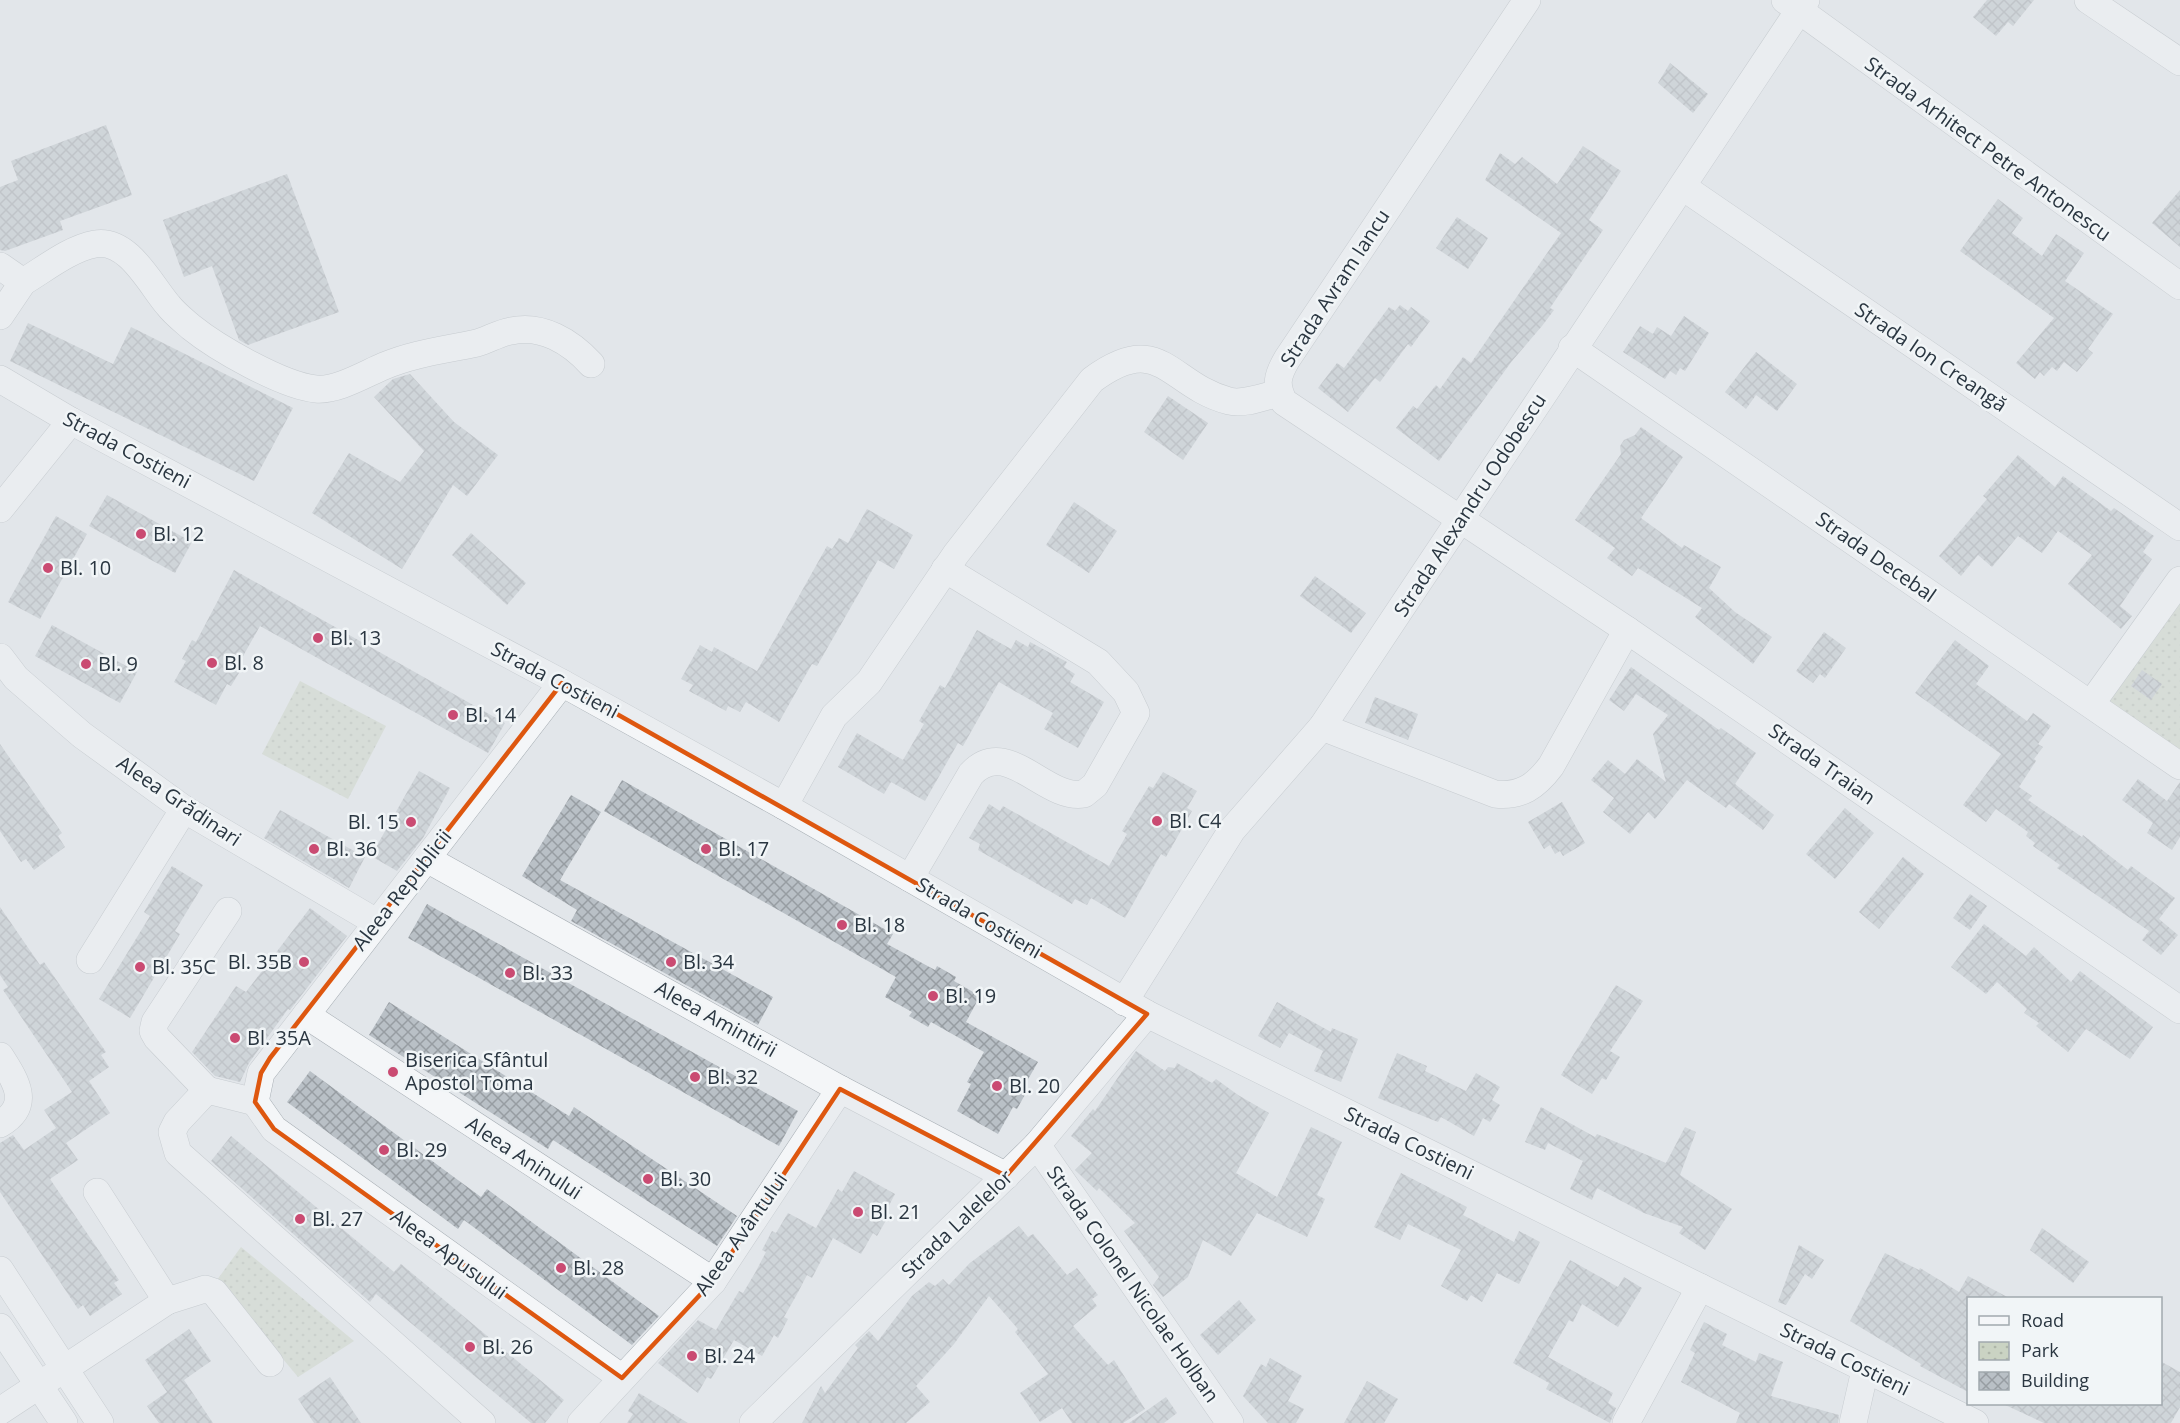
<svg xmlns="http://www.w3.org/2000/svg" width="2180" height="1423" font-family="'Open Sans',sans-serif">
	<defs>
		<pattern id="park-dots" width="8" height="8" patternUnits="userSpaceOnUse" patternTransform="scale(1.5)"><rect width="8" height="8" fill="#cad3c3"/><path d="M2 2h.1M6 6h.1" fill="none" stroke="#aeb6a9" stroke-width="1.8" stroke-linecap="round"/></pattern>
		<pattern id="building-cross-hatch" width="8" height="8" patternUnits="userSpaceOnUse" patternTransform="scale(1.5)"><rect width="8" height="8" fill="#b9c0c6"/><path d="M0 0l8 8M0 8l8-8" fill="none" stroke="#979da2"/></pattern>
	</defs>
	<rect width="100%" height="100%" fill="#e2e6ea"/>
	<g fill="url(#park-dots)">
		<polygon points="2180,589 2180,761 2098,704"/>
		<polygon points="300,681 386,726 348,799 262,754"/>
		<polygon points="241,1247 354,1341 298,1377 217,1280"/>
	</g>
	<g fill="url(#building-cross-hatch)">
		<polygon points="1987,0 2034,0 2013,26 2008,22 1996,36 1973,17"/>
		<polygon points="1670,63 1708,94 1693,113 1658,83"/>
		<polygon points="106,125 132,195 60,221 63,230 5,251 0,250 0,187 18,180 11,161"/>
		<polygon points="1583,146 1621,171 1589,220 1603,230 1550,308 1554,310 1542,326 1512,361 1439,461 1396,428 1413,406 1417,409 1436,385 1440,389 1463,357 1471,363 1561,233 1485,180 1500,153 1515,164 1522,157 1557,184"/>
		<polygon points="287,174 339,312 248,345 239,340 212,266 184,277 163,220"/>
		<polygon points="2180,190 2180,247 2152,223"/>
		<polygon points="1998,199 2023,218 2012,233 2042,256 2056,234 2084,253 2065,281 2113,314 2088,349 2093,353 2077,372 2064,362 2057,371 2052,367 2044,376 2040,372 2035,379 2016,363 2054,318 1960,251"/>
		<polygon points="1457,217 1488,238 1468,269 1436,248"/>
		<polygon points="1400,305 1408,311 1411,307 1430,321 1411,347 1408,344 1380,382 1375,378 1348,412 1318,388 1337,363 1344,368 1389,307 1395,311"/>
		<polygon points="1684,316 1709,333 1685,371 1680,368 1676,375 1670,371 1665,379 1623,352 1640,326 1653,334 1657,327 1671,336"/>
		<polygon points="28,323 113,364 131,327 293,408 254,481 10,361"/>
		<polygon points="1756,352 1797,384 1777,411 1756,395 1746,409 1725,392"/>
		<polygon points="410,374 454,422 498,455 467,496 453,485 402,569 312,513 349,453 400,482 424,451 374,397 393,379"/>
		<polygon points="1168,396 1208,423 1183,460 1144,432"/>
		<polygon points="1641,427 1683,457 1641,518 1682,548 1684,545 1721,567 1709,588 1735,612 1772,637 1753,664 1695,617 1702,608 1638,568 1632,576 1607,558 1615,548 1575,520 1621,454 1620,446 1624,440 1635,435"/>
		<polygon points="2018,455 2055,487 2063,476 2111,511 2114,508 2154,536 2143,552 2152,559 2120,606 2132,616 2121,629 2068,584 2092,555 2058,531 2042,553 2018,536 1992,567 1978,555 1961,576 1939,556 1987,499 1983,496"/>
		<polygon points="107,495 192,542 175,573 89,526"/>
		<polygon points="1074,502 1117,531 1089,573 1046,545"/>
		<polygon points="867,509 913,535 894,569 878,560 817,666 812,664 779,722 746,702 740,712 728,706 726,711 689,691 693,685 681,679 700,645 712,652 714,647 757,671 827,546 832,549 839,538 848,543"/>
		<polygon points="56,516 87,534 40,619 8,602"/>
		<polygon points="471,533 526,583 507,605 452,555"/>
		<polygon points="234,570 505,723 488,753 260,626 238,665 242,668 231,686 227,684 216,705 174,682 186,661 182,659 192,640 196,642"/>
		<polygon points="1315,576 1366,613 1351,633 1300,596"/>
		<polygon points="52,625 137,672 120,703 35,656"/>
		<polygon points="977,630 1011,649 1016,640 1028,647 1030,642 1067,662 1064,667 1075,674 1070,682 1104,702 1078,748 1044,729 1053,713 999,682 963,746 958,743 925,801 891,782 884,794 838,767 857,733 903,760 924,724 919,721 940,685 945,688"/>
		<polygon points="1824,632 1846,648 1825,678 1820,674 1813,683 1796,671"/>
		<polygon points="1955,640 1989,666 1976,684 2027,721 2033,713 2051,726 2038,744 2043,747 2034,759 2036,761 2019,787 2032,796 2028,800 2082,837 2083,835 2128,870 2131,866 2175,898 2159,919 2178,935 2161,955 2142,940 2149,931 2057,868 2060,865 2033,846 2035,843 2026,836 2028,832 1996,809 1986,822 1963,805 2001,754 1915,693"/>
		<polygon points="1631,667 1719,730 1721,728 1756,753 1735,784 1774,815 1763,830 1729,804 1726,808 1687,780 1655,819 1648,812 1630,834 1603,812 1614,798 1591,780 1608,760 1625,774 1637,759 1666,782 1653,734 1668,715 1636,694 1624,711 1609,700"/>
		<polygon points="2142,670 2162,684 2151,700 2131,686"/>
		<polygon points="1375,697 1418,714 1408,740 1365,723"/>
		<polygon points="0,744 62,833 58,836 65,847 34,870 26,859 21,862 0,831"/>
		<polygon points="419,771 450,788 423,838 397,871 371,856"/>
		<polygon points="1163,772 1197,791 1187,808 1192,811 1166,857 1161,854 1125,918 1091,898 1087,905 1075,899 1072,904 978,850 980,844 969,838 989,804 1000,811 1003,806 1109,866 1127,834 1122,831 1149,786 1153,788"/>
		<polygon points="2138,779 2167,801 2180,782 2180,837 2172,850 2147,833 2153,823 2122,800"/>
		<polygon points="622,780 893,934 887,944 935,970 937,966 956,977 954,981 980,996 966,1022 1038,1062 1023,1088 1027,1091 1017,1109 1013,1107 998,1134 957,1111 971,1084 967,1082 984,1052 931,1022 928,1027 909,1016 912,1012 885,997 896,977 604,811"/>
		<polygon points="571,795 601,812 560,880 773,997 758,1025 571,921 577,910 522,876"/>
		<polygon points="1562,802 1585,843 1563,856 1560,851 1555,854 1550,845 1544,849 1528,822"/>
		<polygon points="1845,808 1874,833 1835,879 1806,854"/>
		<polygon points="280,810 365,857 349,888 264,838"/>
		<polygon points="1903,857 1924,874 1879,929 1859,912"/>
		<polygon points="172,866 203,885 175,931 180,934 130,1018 99,999 150,916 144,912"/>
		<polygon points="1970,894 1987,906 1970,930 1953,918"/>
		<polygon points="427,904 798,1111 779,1146 408,938"/>
		<polygon points="0,907 40,965 44,962 106,1052 101,1055 109,1067 89,1081 110,1113 66,1143 78,1160 50,1179 119,1280 114,1283 122,1294 90,1316 83,1305 78,1309 0,1192 0,1143 13,1135 24,1150 56,1128 44,1110 72,1092 3,990 8,987 0,975"/>
		<polygon points="310,908 347,936 290,1010 288,1009 249,1063 240,1082 215,1076 192,1052 236,986 246,992"/>
		<polygon points="1984,924 2026,956 2034,947 2071,982 2080,971 2153,1027 2130,1059 2086,1029 2068,1052 2036,1026 2039,1023 2024,1013 2027,1009 1997,982 1986,994 1951,967"/>
		<polygon points="1616,985 1643,1001 1610,1051 1620,1057 1606,1080 1602,1078 1592,1094 1561,1075"/>
		<polygon points="389,1002 569,1116 574,1107 737,1216 717,1246 553,1140 548,1149 369,1035"/>
		<polygon points="1277,1002 1331,1032 1332,1028 1358,1039 1341,1082 1314,1071 1323,1051 1289,1033 1280,1048 1258,1036"/>
		<polygon points="1136,1051 1165,1071 1168,1067 1175,1068 1177,1063 1212,1083 1216,1079 1238,1095 1269,1113 1236,1173 1277,1197 1311,1127 1342,1142 1317,1195 1325,1199 1307,1237 1257,1213 1231,1256 1203,1240 1188,1277 1163,1297 1153,1285 1159,1277 1124,1231 1135,1223 1099,1188 1097,1191 1075,1170 1092,1153 1071,1136 1093,1109 1095,1111"/>
		<polygon points="1397,1053 1427,1066 1425,1071 1466,1091 1476,1073 1500,1087 1492,1100 1500,1105 1490,1122 1483,1118 1474,1136 1441,1117 1438,1122 1378,1098"/>
		<polygon points="310,1071 481,1197 487,1189 659,1316 632,1345 464,1220 458,1229 287,1102"/>
		<polygon points="1541,1107 1595,1137 1597,1134 1666,1163 1685,1127 1696,1132 1680,1175 1732,1209 1705,1250 1679,1233 1683,1227 1644,1213 1597,1188 1592,1200 1570,1189 1583,1161 1548,1143 1545,1150 1525,1142"/>
		<polygon points="231,1136 394,1272 401,1264 564,1400 545,1423 531,1423 376,1294 370,1302 211,1161"/>
		<polygon points="854,1171 895,1194 884,1215 888,1217 877,1236 873,1233 861,1254 833,1238 812,1278 807,1275 796,1296 784,1317 788,1319 778,1338 774,1335 762,1356 734,1340 711,1379 707,1377 698,1393 658,1363 698,1320 716,1330 739,1291 743,1293 755,1273 766,1252 762,1250 772,1231 776,1233 788,1213 816,1228 838,1189 842,1192"/>
		<polygon points="1401,1173 1467,1207 1463,1215 1514,1242 1519,1231 1540,1242 1519,1284 1497,1273 1482,1302 1471,1295 1467,1301 1441,1286 1461,1250 1408,1224 1400,1240 1374,1227"/>
		<polygon points="1019,1226 1028,1237 1033,1234 1067,1275 1077,1268 1098,1295 1092,1299 1097,1306 1073,1326 1108,1365 1114,1360 1145,1409 1123,1423 1072,1423 1062,1408 1040,1422 1020,1393 1048,1374 1015,1332 1018,1329 989,1296 954,1344 916,1386 930,1402 906,1423 802,1423 821,1386 825,1393 858,1348 855,1345 869,1331 878,1341 912,1296 929,1282 935,1286 943,1279 949,1285 970,1263"/>
		<polygon points="2042,1228 2089,1262 2073,1283 2030,1250"/>
		<polygon points="1799,1245 1824,1260 1812,1279 1805,1274 1786,1305 1778,1302"/>
		<polygon points="1885,1253 1919,1270 1920,1268 1959,1292 1968,1276 2011,1299 1968,1299 1968,1392 1920,1366 1921,1364 1850,1321"/>
		<polygon points="1570,1260 1618,1287 1624,1277 1642,1288 1618,1327 1582,1304 1573,1322 1569,1320 1548,1357 1613,1393 1608,1403 1616,1408 1610,1423 1546,1389 1549,1383 1513,1363"/>
		<polygon points="1239,1300 1256,1320 1218,1355 1200,1335"/>
		<polygon points="1704,1322 1727,1334 1722,1345 1756,1362 1759,1353 1783,1362 1771,1396 1839,1415 1838,1423 1736,1423 1740,1413 1681,1382 1695,1353 1690,1350"/>
		<polygon points="189,1329 211,1361 184,1380 213,1423 159,1423 147,1406 167,1392 145,1360"/>
		<polygon points="1270,1358 1302,1376 1288,1401 1304,1409 1296,1423 1268,1423 1243,1396 1261,1364 1266,1367"/>
		<polygon points="2160,1361 2180,1372 2180,1407 2171,1423 2044,1423 2003,1404 2160,1404"/>
		<polygon points="330,1377 361,1423 314,1423 298,1399"/>
		<polygon points="1367,1381 1398,1399 1384,1423 1344,1423"/>
		<polygon points="639,1393 688,1423 627,1423 633,1414 628,1411"/>
		<polygon points="1166,1397 1177,1413 1164,1423 1129,1423"/>
	</g>
	<g fill="none" stroke-linecap="round" stroke-linejoin="round">
		<g stroke="#a7aeb4" stroke-width="28">
			<g id="minor">
				<path d="M1527,0L1287,359C1277,376 1275,385 1284,402L1627,630L2180,1010"/>
				<polyline points="1785,0 2180,286"/>
				<polyline points="2088,0 2180,62"/>
				<polyline points="1683,187 2180,527"/>
				<path d="M0,266L23,282C45,269 69,249 95,244C128,238 150,284 168,305C174,313 183,320 191,327C217,348 283,386 316,389C337,391 365,374 384,366C415,353 445,350 477,343C488,340 499,333 511,331C542,324 571,342 591,364"/>
				<polyline points="0,316 23,282"/>
				<polyline points="1572,348 2180,766"/>
				<polyline points="0,379 71,421 562,683 784,806 1147,1014 1975,1423"/>
				<polyline points="0,509 71,421"/>
				<polyline points="0,657 16,678 82,735 184,809 376,922"/>
				<polyline points="2091,704 2180,580"/>
				<path d="M1322,727L1495,794C1521,797 1536,786 1551,766L1627,630"/>
				<path d="M784,806L834,716L869,682L956,554L1092,380C1161,329 1168,385 1229,401C1244,405 1265,396 1279,393"/>
				<polyline points="427,859 840,1089 1006,1176"/>
				<path d="M910,878L971,774C1007,735 1045,801 1084,794L1095,785L1136,713L1126,692L1098,662L945,569"/>
				<polyline points="90,960 184,809"/>
				<polyline points="1124,1002 1232,830 1322,727 1806,0"/>
				<polyline points="306,1015 713,1281"/>
				<path d="M0,1056C16,1081 32,1105 0,1124"/>
				<polyline points="207,1090 157,1038 153,1031 155,1022 228,911"/>
				<polyline points="255,1102 207,1090 177,1122 172,1132 178,1153 482,1423"/>
				<polyline points="255,1102 261,1073 306,1015 562,683"/>
				<polyline points="255,1102 274,1129 622,1378"/>
				<polyline points="1037,1145 1230,1423"/>
				<polyline points="97,1192 167,1301 205,1289 214,1292 270,1363"/>
				<polyline points="0,1270 100,1423"/>
				<polyline points="0,1327 64,1423"/>
				<polyline points="0,1411 167,1301"/>
				<polyline points="581,1423 713,1281 840,1089"/>
				<polyline points="753,1423 1037,1145 1147,1014"/>
				<polyline points="1626,1423 1700,1287"/>
				<polyline points="1853,1423 1865,1370"/>
			</g>
		</g>
		<use href="#minor" stroke="#f4f6f8" stroke-width="27"/>
	</g>
	<path d="M0 0H2180V1423H0ZM562,683L1147,1014L1006,1176L840,1089L713,1281L622,1378L274,1129L255,1102L261,1073L270,1058Z" fill="#e2e6ea" fill-opacity=".55" fill-rule="evenodd"/>
	<path fill="none" stroke="#de570f" stroke-width="4.5" stroke-linejoin="round" d="M562,683L1147,1014L1006,1176L840,1089L713,1281L622,1378L274,1129L255,1102L261,1073L270,1058Z"/>
	<g fill="#ca4b72" stroke="#f1f5f7" stroke-width="2">
		<circle cx="141" cy="534" r="6"/>
		<circle cx="48" cy="568" r="6"/>
		<circle cx="318" cy="638" r="6"/>
		<circle cx="212" cy="663" r="6"/>
		<circle cx="86" cy="664" r="6"/>
		<circle cx="453" cy="715" r="6"/>
		<circle cx="1157" cy="821" r="6"/>
		<circle cx="411" cy="822" r="6"/>
		<circle cx="314" cy="849" r="6"/>
		<circle cx="706" cy="849" r="6"/>
		<circle cx="842" cy="925" r="6"/>
		<circle cx="304" cy="962" r="6"/>
		<circle cx="671" cy="962" r="6"/>
		<circle cx="140" cy="967" r="6"/>
		<circle cx="510" cy="973" r="6"/>
		<circle cx="933" cy="996" r="6"/>
		<circle cx="235" cy="1038" r="6"/>
		<circle cx="393" cy="1072" r="6"/>
		<circle cx="695" cy="1077" r="6"/>
		<circle cx="997" cy="1086" r="6"/>
		<circle cx="384" cy="1150" r="6"/>
		<circle cx="648" cy="1179" r="6"/>
		<circle cx="858" cy="1212" r="6"/>
		<circle cx="300" cy="1219" r="6"/>
		<circle cx="561" cy="1268" r="6"/>
		<circle cx="470" cy="1347" r="6"/>
		<circle cx="692" cy="1356" r="6"/>
	</g>
	<g text-anchor="middle" stroke-width="5" stroke-linejoin="round" paint-order="stroke">
		<g font-size="20" fill="#2a3641" stroke="#f1f5f7">
			<text transform="translate(1988 149) rotate(36)" y="7">Strada Arhitect Petre Antonescu</text>
			<text transform="translate(1335 288) rotate(-57)" y="7">Strada Avram Iancu</text>
			<text transform="translate(1931 357) rotate(34)" y="7">Strada Ion Creangă</text>
			<text transform="translate(127 450) rotate(28)" y="7">Strada Costieni</text>
			<text transform="translate(1470 505) rotate(-57)" y="7">Strada Alexandru Odobescu</text>
			<text transform="translate(1876 557) rotate(35)" y="7">Strada Decebal</text>
			<text transform="translate(555 680) rotate(28)" y="7">Strada Costieni</text>
			<text transform="translate(1822 764) rotate(35)" y="7">Strada Traian</text>
			<text transform="translate(179 801) rotate(34)" y="7">Aleea Grădinari</text>
			<text transform="translate(402 890) rotate(-52)" y="7">Aleea Republicii</text>
			<text transform="translate(979 918) rotate(30)" y="7">Strada Costieni</text>
			<text transform="translate(716 1019) rotate(29)" y="7">Aleea Amintirii</text>
			<text transform="translate(1409 1143) rotate(26)" y="7">Strada Costieni</text>
			<text transform="translate(524 1158) rotate(33)" y="7">Aleea Aninului</text>
			<text transform="translate(957 1224) rotate(-44)" y="7">Strada Lalelelor</text>
			<text transform="translate(741 1234) rotate(-55)" y="7">Aleea Avântului</text>
			<text transform="translate(449 1254) rotate(36)" y="7">Aleea Apusului</text>
			<text transform="translate(1133 1284) rotate(55)" y="7">Strada Colonel Nicolae Holban</text>
			<text transform="translate(1845 1359) rotate(26)" y="7">Strada Costieni</text>
		</g>
		<g font-size="20" fill="#2a3641" stroke="#f1f5f7" text-anchor="start">
			<text x="153" y="541">Bl. 12</text>
			<text x="60" y="575">Bl. 10</text>
			<text x="330" y="645">Bl. 13</text>
			<text x="224" y="670">Bl. 8</text>
			<text x="98" y="671">Bl. 9</text>
			<text x="465" y="722">Bl. 14</text>
			<text x="1169" y="828">Bl. C4</text>
			<text x="399" y="829" text-anchor="end">Bl. 15</text>
			<text x="326" y="856">Bl. 36</text>
			<text x="718" y="856">Bl. 17</text>
			<text x="854" y="932">Bl. 18</text>
			<text x="292" y="969" text-anchor="end">Bl. 35B</text>
			<text x="683" y="969">Bl. 34</text>
			<text x="152" y="974">Bl. 35C</text>
			<text x="522" y="980">Bl. 33</text>
			<text x="945" y="1003">Bl. 19</text>
			<text x="247" y="1045">Bl. 35A</text>
			<text x="405" y="1067">Biserica Sfântul<tspan x="405" dy="23">Apostol Toma</tspan></text>
			<text x="707" y="1084">Bl. 32</text>
			<text x="1009" y="1093">Bl. 20</text>
			<text x="396" y="1157">Bl. 29</text>
			<text x="660" y="1186">Bl. 30</text>
			<text x="870" y="1219">Bl. 21</text>
			<text x="312" y="1226">Bl. 27</text>
			<text x="573" y="1275">Bl. 28</text>
			<text x="482" y="1354">Bl. 26</text>
			<text x="704" y="1363">Bl. 24</text>
		</g>
	</g>
	<rect x="1967" y="1297" width="195" height="108" fill="#f1f5f7" stroke="#a1a9ae" stroke-width="1.5"/>
	<rect x="1979" y="1316" width="30" height="9" fill="#f4f6f8" stroke="#a1a9ae" stroke-width="1.5"/>
	<text x="2021" y="1327" font-size="18" fill="#2a3641">Road</text>
	<rect x="1979" y="1342" width="30" height="18" fill="url(#park-dots)" stroke="#a1a9ae" stroke-width="1.5"/>
	<text x="2021" y="1357" font-size="18" fill="#2a3641">Park</text>
	<rect x="1979" y="1372" width="30" height="18" fill="url(#building-cross-hatch)" stroke="#a1a9ae" stroke-width="1.5"/>
	<text x="2021" y="1387" font-size="18" fill="#2a3641">Building</text>
</svg>
